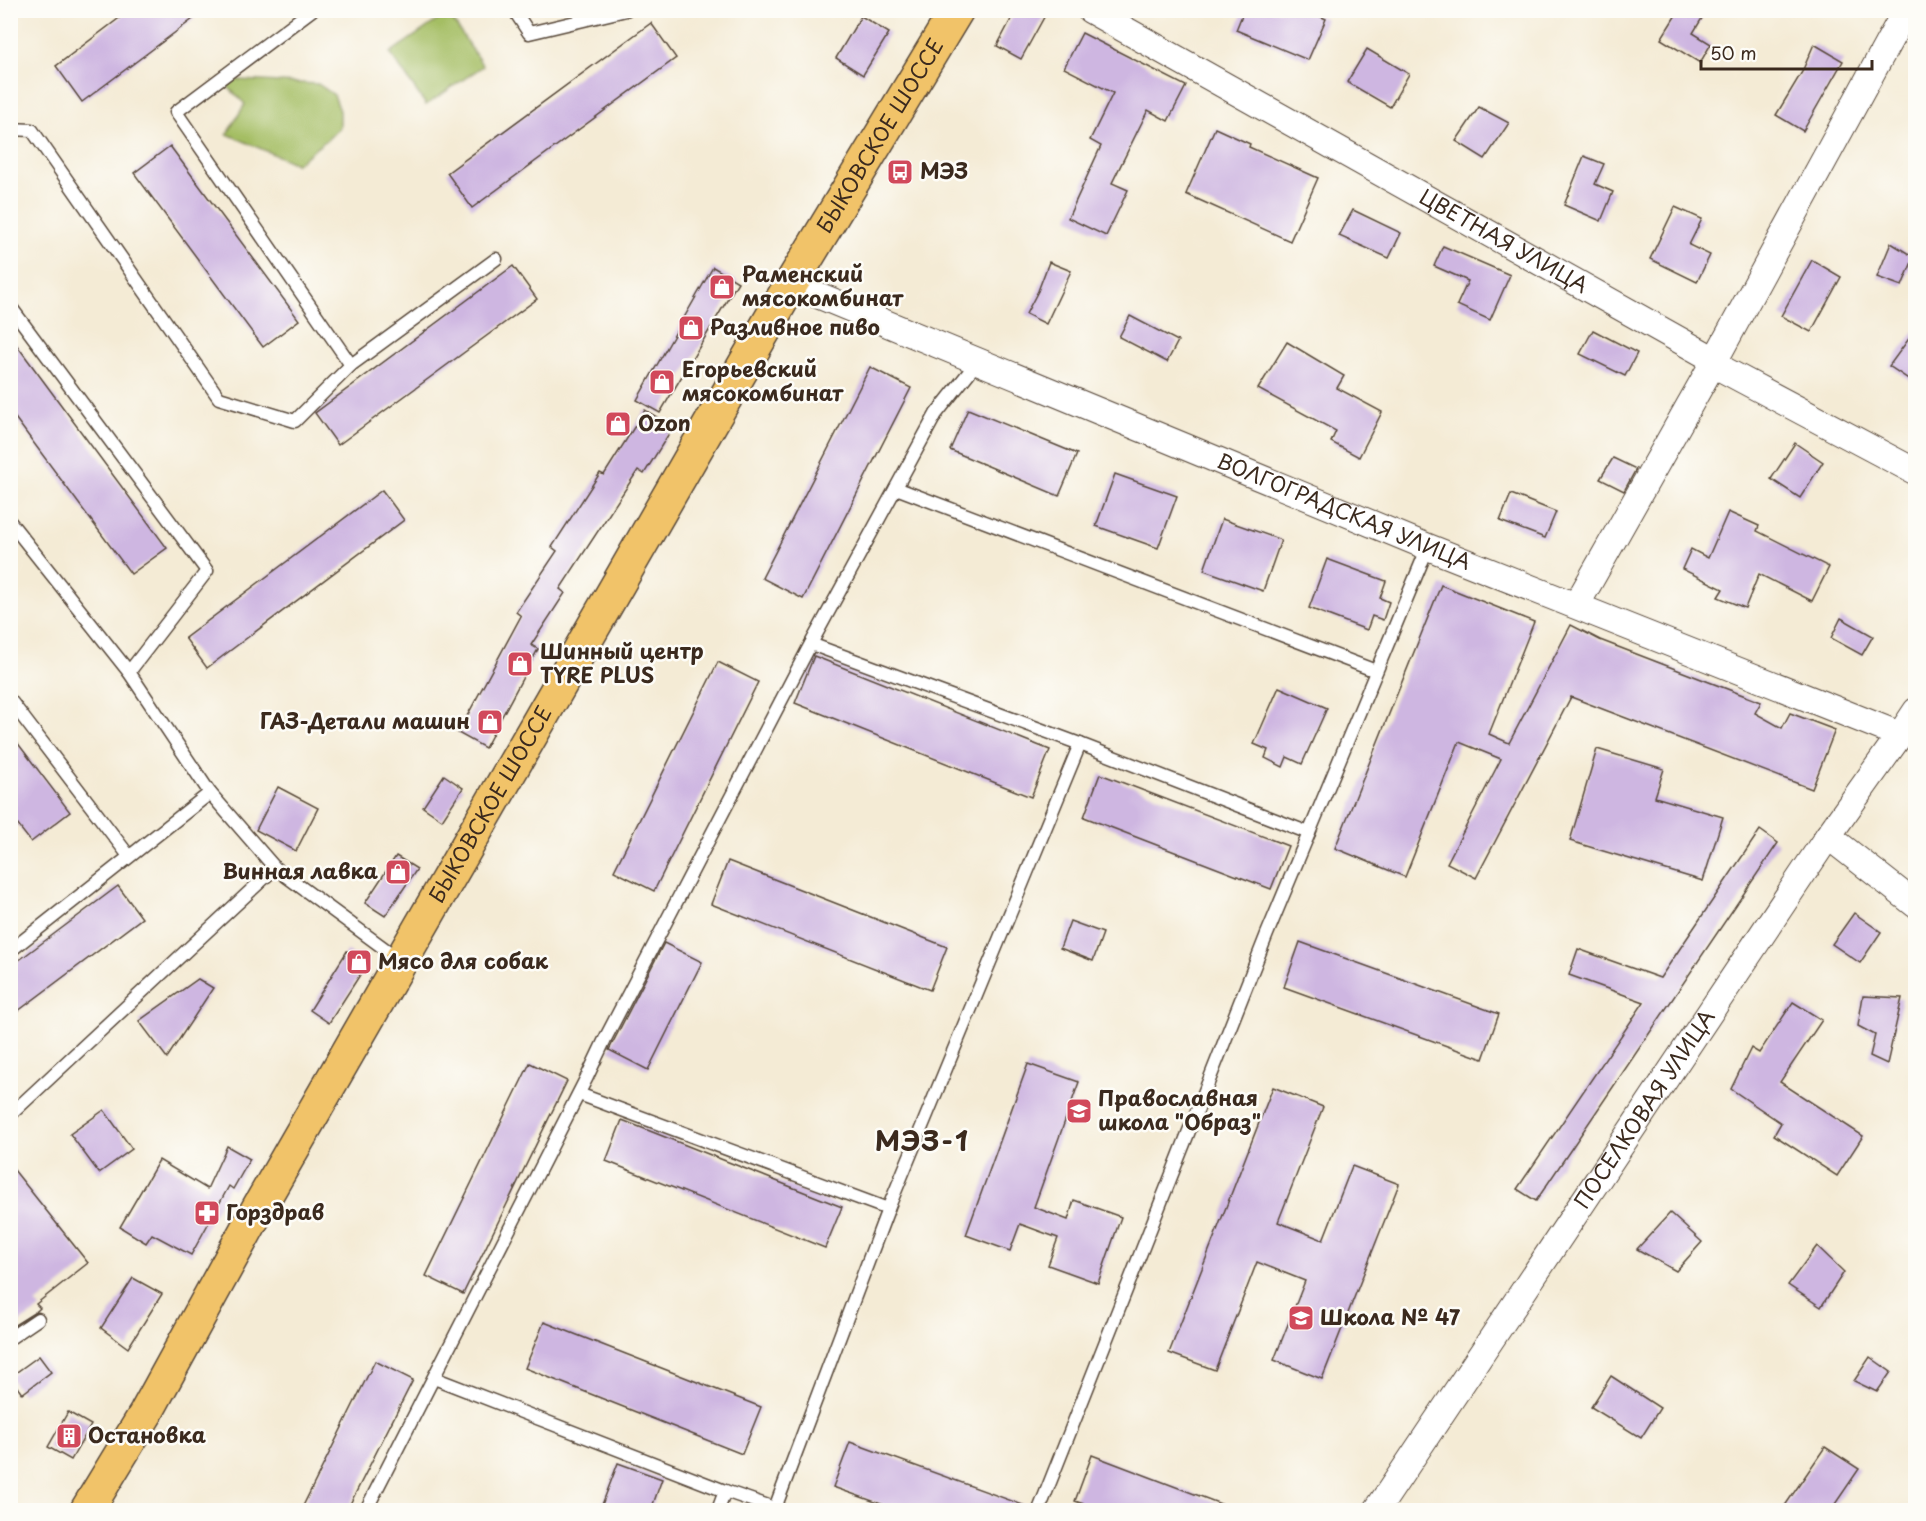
<svg xmlns="http://www.w3.org/2000/svg" width="1926" height="1521" font-family="'Playpen Sans',sans-serif">
	<rect width="100%" height="100%" fill="#fdfcf7"/>
	<filter id="ink" filterUnits="userSpaceOnUse"><feTurbulence type="fractalNoise" baseFrequency=".0167" numOctaves="2"/><feDisplacementMap in="SourceGraphic" scale="12" xChannelSelector="R" yChannelSelector="G"/><feConvolveMatrix kernelMatrix="1 2 1 2 8 2 1 2 1" color-interpolation-filters="sRGB"/></filter>
	<filter id="wash" filterUnits="userSpaceOnUse"><feTurbulence type="fractalNoise" baseFrequency=".008" numOctaves="4" result="noise"/><feDisplacementMap in="SourceGraphic" scale="24" xChannelSelector="R" yChannelSelector="G"/><feGaussianBlur stdDeviation="1.35" result="paint"/><feColorMatrix in="noise" values="0 0 0 0 0 0 0 0 0 0 0 0 0 0 0 0 0 1.4 0 .05"/><feComposite in="paint" operator="in"/></filter>
	<g filter="url(#wash)">
		<rect width="100%" height="100%" fill="#f4ebd5"/>
		<g fill="#a4be64" stroke="#707441" stroke-width="1.5">
			<polygon points="448,13 483,66 426,105 390,53"/>
			<polygon points="220,79 318,84 334,95 340,111 340,127 329,138 296,164 227,134 245,104"/>
		</g>
		<g id="blocks">
			<g fill="#ceb6e1">
				<polygon points="130,10 205,10 82,102 56,66"/>
				<polygon points="1016,10 1048,10 1021,59 997,46"/>
				<polygon points="1244,10 1306,10 1326,19 1308,60 1236,30"/>
				<polygon points="1679,10 1707,10 1693,33 1711,44 1700,63 1661,39"/>
				<polygon points="861,16 889,33 863,75 836,58"/>
				<polygon points="651,23 676,58 472,208 447,173"/>
				<polygon points="1082,33 1186,86 1168,121 1148,110 1112,183 1128,190 1106,236 1068,218 1101,146 1090,140 1113,93 1064,68"/>
				<polygon points="1814,44 1843,61 1803,131 1776,115 1802,72"/>
				<polygon points="1367,49 1409,74 1390,107 1347,82"/>
				<polygon points="1479,107 1509,123 1485,159 1456,141"/>
				<polygon points="1215,128 1250,144 1249,147 1318,178 1290,241 1186,194"/>
				<polygon points="170,146 299,320 263,347 134,173"/>
				<polygon points="1584,156 1604,164 1595,184 1613,192 1601,221 1564,205"/>
				<polygon points="1675,207 1702,219 1689,245 1710,255 1697,282 1650,259"/>
				<polygon points="1353,210 1401,233 1389,258 1339,236"/>
				<polygon points="1891,243 1914,257 1902,286 1877,277"/>
				<polygon points="1443,246 1510,275 1490,320 1457,305 1468,281 1434,266"/>
				<polygon points="1812,260 1841,277 1811,332 1781,316"/>
				<polygon points="1049,262 1071,271 1046,324 1026,314 1038,291"/>
				<polygon points="513,266 537,299 338,445 315,413"/>
				<polygon points="713,267 738,282 660,413 637,400"/>
				<polygon points="1130,316 1178,341 1167,362 1119,337"/>
				<polygon points="1916,329 1916,384 1889,366"/>
				<polygon points="1593,330 1637,353 1625,376 1580,354"/>
				<polygon points="10,336 167,548 131,574 10,411"/>
				<polygon points="1287,342 1344,376 1337,388 1382,412 1359,457 1331,442 1336,431 1258,389"/>
				<polygon points="870,367 911,388 803,599 762,578"/>
				<polygon points="968,409 1077,454 1059,496 950,450"/>
				<polygon points="645,410 673,427 644,474 638,470 560,589 565,593 531,645 538,649 485,748 458,733 521,616 516,612 557,551 552,547 600,473 604,475"/>
				<polygon points="1795,443 1823,462 1800,498 1771,479"/>
				<polygon points="1613,458 1636,469 1624,491 1600,479"/>
				<polygon points="1115,474 1177,496 1158,548 1096,526"/>
				<polygon points="382,490 404,520 207,668 185,638"/>
				<polygon points="1511,494 1556,512 1545,538 1500,521"/>
				<polygon points="1728,512 1759,526 1757,531 1829,567 1812,601 1759,574 1745,608 1718,597 1723,589 1682,569 1691,549 1708,558"/>
				<polygon points="1222,519 1281,540 1263,591 1204,570"/>
				<polygon points="1327,559 1386,581 1380,598 1389,602 1383,620 1372,616 1367,630 1309,608"/>
				<polygon points="1441,585 1534,622 1489,734 1509,743 1571,625 1600,640 1761,702 1755,713 1782,728 1790,713 1835,730 1812,789 1571,697 1476,878 1447,863 1501,759 1459,742 1405,877 1335,848"/>
				<polygon points="1841,618 1873,636 1862,655 1831,638"/>
				<polygon points="814,656 1050,750 1031,797 795,703"/>
				<polygon points="718,662 758,682 654,891 614,871"/>
				<polygon points="1279,687 1327,708 1302,764 1287,757 1283,767 1265,758 1268,750 1254,744"/>
				<polygon points="10,733 70,812 31,842 10,815"/>
				<polygon points="1597,749 1664,769 1655,797 1723,817 1703,881 1570,841"/>
				<polygon points="1100,774 1288,846 1271,889 1084,817"/>
				<polygon points="444,775 463,788 442,820 423,807"/>
				<polygon points="278,787 318,808 296,851 256,830"/>
				<polygon points="1760,830 1778,843 1536,1201 1517,1189 1644,1002 1569,975 1578,949 1660,978"/>
				<polygon points="396,856 417,869 385,916 365,903"/>
				<polygon points="728,861 947,947 930,990 711,904"/>
				<polygon points="118,886 142,918 10,1017 10,967"/>
				<polygon points="1854,913 1881,932 1860,963 1832,944"/>
				<polygon points="1070,921 1103,933 1093,961 1060,948"/>
				<polygon points="1300,942 1499,1014 1483,1059 1284,987"/>
				<polygon points="664,943 702,962 648,1070 609,1050"/>
				<polygon points="347,951 367,964 329,1023 310,1010"/>
				<polygon points="198,979 213,988 167,1058 139,1021"/>
				<polygon points="1863,996 1902,998 1887,1064 1870,1056 1875,1035 1858,1026"/>
				<polygon points="1793,1002 1822,1020 1780,1082 1863,1136 1837,1176 1774,1135 1781,1123 1731,1089 1751,1048 1759,1053"/>
				<polygon points="530,1063 567,1081 463,1294 426,1276"/>
				<polygon points="1028,1064 1079,1082 1034,1207 1068,1220 1074,1200 1121,1217 1098,1283 1048,1265 1058,1238 1020,1224 1010,1251 966,1235"/>
				<polygon points="1273,1087 1323,1107 1278,1222 1323,1240 1352,1166 1399,1184 1322,1379 1274,1360 1305,1281 1257,1262 1215,1370 1169,1353"/>
				<polygon points="104,1110 132,1149 99,1173 70,1134"/>
				<polygon points="622,1120 842,1207 825,1248 606,1161"/>
				<polygon points="227,1146 250,1159 233,1189 229,1186 191,1255 152,1234 146,1243 120,1227 159,1160 207,1189"/>
				<polygon points="10,1165 88,1263 36,1304 40,1308 37,1311 10,1328"/>
				<polygon points="1670,1213 1702,1242 1676,1271 1637,1249"/>
				<polygon points="1817,1246 1844,1272 1821,1307 1788,1285"/>
				<polygon points="133,1278 162,1294 128,1348 101,1328"/>
				<polygon points="544,1322 761,1407 742,1454 525,1368"/>
				<polygon points="39,1356 51,1372 22,1394 10,1377"/>
				<polygon points="1870,1357 1891,1372 1877,1392 1854,1381"/>
				<polygon points="375,1361 413,1380 347,1510 301,1510"/>
				<polygon points="1611,1376 1660,1408 1641,1438 1591,1407"/>
				<polygon points="68,1412 91,1425 71,1460 48,1447"/>
				<polygon points="850,1442 1031,1508 1031,1510 898,1510 833,1487"/>
				<polygon points="1825,1447 1859,1469 1831,1510 1782,1510"/>
				<polygon points="1092,1455 1234,1509 1234,1510 1101,1510 1075,1501"/>
				<polygon points="618,1463 662,1479 651,1510 600,1510"/>
			</g>
		</g>
	</g>
	<g filter="url(#ink)">
		<use href="#blocks" fill-opacity="0" stroke="#574739" stroke-width="1.5"/>
		<g fill="none" stroke-linecap="round" stroke-linejoin="round">
			<g stroke="#574739" stroke-width="15">
				<g id="service">
					<polyline points="312,10 176,112 351,365"/>
					<polyline points="514,10 529,33 626,10"/>
					<polyline points="10,129 32,130 219,398 295,421 351,365 496,259"/>
					<polyline points="10,306 207,571 129,672"/>
					<polyline points="896,488 1376,671"/>
					<polyline points="10,522 129,672 210,793 275,868"/>
					<polyline points="811,644 1080,744 1309,833"/>
					<polyline points="10,700 129,856"/>
					<polyline points="10,951 210,793"/>
					<polyline points="579,1094 888,1209"/>
					<polyline points="10,1115 275,868 400,960"/>
					<polyline points="10,1338 38,1319"/>
					<polyline points="434,1378 725,1491 780,1510"/>
					<polyline points="775,1508 888,1209 1080,744"/>
					<polyline points="366,1510 587,1077 606,1037 807,651 936,414 978,361"/>
					<polyline points="718,1510 725,1491"/>
					<polyline points="1039,1510 1267,934 1428,547"/>
				</g>
			</g>
			<g stroke="#574739" stroke-width="28">
				<g id="minor">
					<path id="s1" d="M1090,10L1715,360L1724,370L1916,472"/>
					<path id="s2" d="M791,284L1428,547L1900,735"/>
					<polyline points="1577,604 1715,360 1906,10"/>
					<polyline points="1828,836 1916,905"/>
					<path id="s3" d="M1377,1510L1828,836L1900,735L1916,711"/>
				</g>
			</g>
			<g stroke="#574739" stroke-width="36">
				<g id="primary">
					<path id="s4" d="M87,1510L146,1413L259,1207L791,284L957,10"/>
				</g>
			</g>
			<use href="#service" stroke="#fff" stroke-width="12"/>
			<use href="#minor" stroke="#fff" stroke-width="26"/>
			<use href="#primary" stroke="#f1c369" stroke-width="33"/>
		</g>
	</g>
	<defs>
		<g id="bus-square" transform="scale(1.35)"><rect x="-9" y="-9" width="18" height="18" rx="4" fill="#d1495b" stroke="#fdfcf7"/><path d="M-5-6H5V4H4V6H2V4H-2V6H-4V4H-5ZM-3.5-4V0h7V-4ZM-3.5 1.2v1.5H-2V1.2ZM2 1.2v1.5H3.5V1.2Z" fill="#fff"/></g>
		<g id="shop-square" transform="scale(1.35)"><rect x="-9" y="-9" width="18" height="18" rx="4" fill="#d1495b" stroke="#fdfcf7"/><path d="M-5-2.5h2.3a2.7 3.5 0 0 1 5.4 0H5L5.5 6h-11ZM-1.5-2.5h3a1.5 2.3 0 0 0-3 0Z" fill="#fff"/></g>
		<g id="school-square" transform="scale(1.35)"><rect x="-9" y="-9" width="18" height="18" rx="4" fill="#d1495b" stroke="#fdfcf7"/><path d="M0-5L7-2L0 1L-7-2ZM-4 1L0 2.5L4 1V4Q0 6-4 4Z" fill="#fff"/></g>
		<g id="pharmacy-square" transform="scale(1.35)"><rect x="-9" y="-9" width="18" height="18" rx="4" fill="#d1495b" stroke="#fdfcf7"/><path d="M-2-6h4v4h4v4h-4v4h-4v-4h-4v-4h4Z" fill="#fff"/></g>
		<g id="building-square" transform="scale(1.35)"><rect x="-9" y="-9" width="18" height="18" rx="4" fill="#d1495b" stroke="#fdfcf7"/><path d="M-4-6H4V6H1V3H-1V6H-4ZM-2.5-4.3h1.7v1.8h-1.7ZM.8-4.3h1.7v1.8H.8ZM-2.5-1h1.7V.8h-1.7ZM.8-1h1.7V.8H.8Z" fill="#fff"/></g>
	</defs>
	<g fill-rule="evenodd">
		<use href="#bus-square" x="900" y="172"/>
		<use href="#shop-square" x="722" y="287"/>
		<use href="#shop-square" x="691" y="328"/>
		<use href="#shop-square" x="662" y="382"/>
		<use href="#shop-square" x="618" y="424"/>
		<use href="#shop-square" x="520" y="664"/>
		<use href="#shop-square" x="490" y="722"/>
		<use href="#shop-square" x="398" y="872"/>
		<use href="#shop-square" x="359" y="962"/>
		<use href="#school-square" x="1079" y="1111"/>
		<use href="#pharmacy-square" x="207" y="1213"/>
		<use href="#school-square" x="1301" y="1318"/>
		<use href="#building-square" x="69" y="1436"/>
	</g>
	<g text-anchor="middle" stroke-width="5" stroke-linejoin="round" paint-order="stroke">
		<g font-size="21" fill="#3b2a1e" stroke="#fdfcf7">
			<text dy="7" stroke="none"><textPath href="#s4" startOffset="1587">БЫКОВСКОЕ ШОССЕ</textPath></text>
			<text dy="7" stroke="none"><textPath href="#s1" startOffset="474">ЦВЕТНАЯ УЛИЦА</textPath></text>
			<text dy="7" stroke="none"><textPath href="#s2" startOffset="598">ВОЛГОГРАДСКАЯ УЛИЦА</textPath></text>
			<text dy="7" stroke="none"><textPath href="#s4" startOffset="813">БЫКОВСКОЕ ШОССЕ</textPath></text>
			<text dy="7" stroke="none"><textPath href="#s3" startOffset="482">ПОСЕЛКОВАЯ УЛИЦА</textPath></text>
		</g>
		<g font-size="21" font-weight="bold" fill="#3b2a1e" stroke="#fdfcf7" text-anchor="start">
			<text x="920" y="179">МЭЗ</text>
			<text x="742" y="282">Раменский<tspan x="742" dy="24">мясокомбинат</tspan></text>
			<text x="710" y="335">Разливное пиво</text>
			<text x="682" y="377">Егорьевский<tspan x="682" dy="24">мясокомбинат</tspan></text>
			<text x="638" y="431">Ozon</text>
			<text x="540" y="659">Шинный центр<tspan x="540" dy="24">TYRE PLUS</tspan></text>
			<text x="470" y="729" text-anchor="end">ГАЗ-Детали машин</text>
			<text x="378" y="879" text-anchor="end">Винная лавка</text>
			<text x="378" y="969">Мясо для собак</text>
			<text x="1098" y="1106">Православная<tspan x="1098" dy="24">школа "Образ"</tspan></text>
			<text x="226" y="1220">Горздрав</text>
			<text x="1320" y="1325">Школа № 47</text>
			<text x="88" y="1443">Остановка</text>
		</g>
		<g font-size="27" font-weight="bold" letter-spacing="1.5" fill="#3b2a1e" stroke="#fdfcf7">
			<text x="922" y="1151">МЭЗ-1</text>
		</g>
	</g>
	<rect width="1926" height="1521" fill="none" stroke="#fdfcf7" stroke-width="36"/>
	<path d="M1701 60v9h171v-9" fill="none" stroke="#3b2a1e" stroke-width="3"/>
	<text x="1710" y="60" font-size="18" fill="#3b2a1e" stroke="#fdfcf7" stroke-width="4.5" paint-order="stroke">50 m</text>
</svg>
